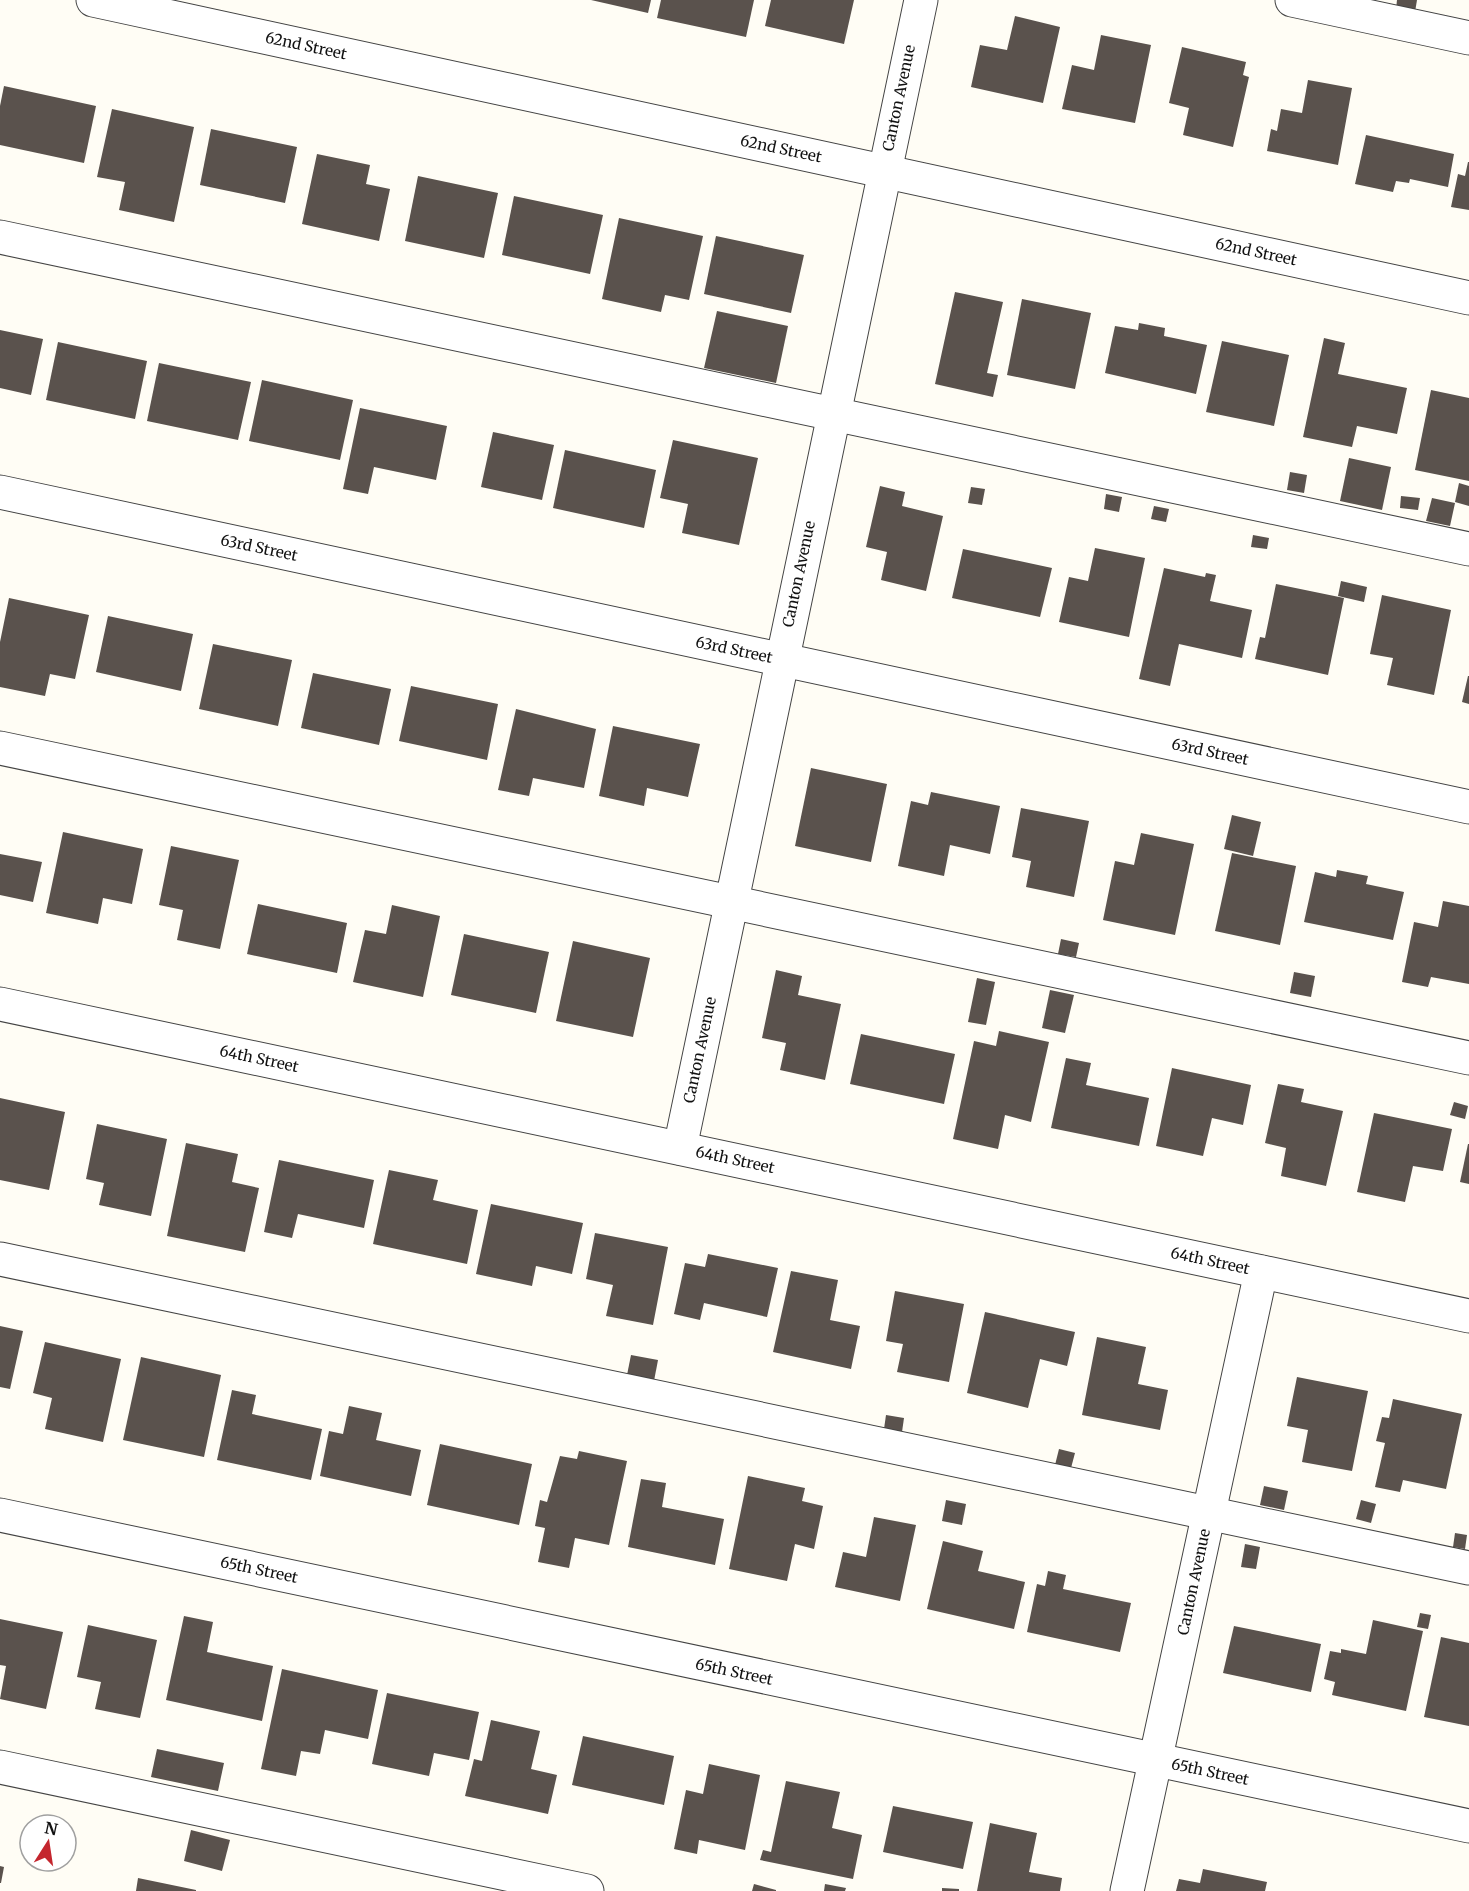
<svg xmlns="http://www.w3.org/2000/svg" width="1469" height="1891" font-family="Merriweather,serif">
	<rect width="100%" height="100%" fill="#fffdf5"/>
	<g fill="#5a524d">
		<polygon points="591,0 651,0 648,13"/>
		<polygon points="661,0 754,0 746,37 657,18"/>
		<polygon points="771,0 854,0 844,44 765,26"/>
		<polygon points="1397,0 1417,0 1415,12 1396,9"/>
		<polygon points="1015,16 1060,27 1043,103 971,87 980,45 1007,50"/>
		<polygon points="1101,35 1151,45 1135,123 1062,109 1072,65 1094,70"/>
		<polygon points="1182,47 1246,62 1243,75 1249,77 1233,147 1183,135 1189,108 1169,103"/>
		<polygon points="1308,80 1352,88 1338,165 1267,151 1271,129 1277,131 1281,109 1302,113"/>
		<polygon points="4,86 96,106 84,163 0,145 0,106"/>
		<polygon points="112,109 194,127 174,222 119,210 125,182 97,177"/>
		<polygon points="211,129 297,147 285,203 200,185"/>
		<polygon points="1366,135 1454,154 1448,187 1410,179 1409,183 1396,181 1393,192 1355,184"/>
		<polygon points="317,154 370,165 366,184 390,189 379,241 302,224"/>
		<polygon points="1468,162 1469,162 1469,210 1451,207 1458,174 1465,176"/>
		<polygon points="418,176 498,193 484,258 405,241"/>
		<polygon points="514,196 603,215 590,274 502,255"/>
		<polygon points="619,218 703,236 689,300 665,295 661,312 602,299"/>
		<polygon points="716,236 804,255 791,313 704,294"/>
		<polygon points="955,292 1003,302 987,373 998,375 993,397 935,384"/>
		<polygon points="1022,299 1091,313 1075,389 1007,375"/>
		<polygon points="717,311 788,326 776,383 704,368"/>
		<polygon points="1139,323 1165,328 1164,336 1207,345 1196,394 1105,373 1115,326 1138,330"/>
		<polygon points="0,330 43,339 31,395 0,388"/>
		<polygon points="1324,338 1345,343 1338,374 1407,388 1397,434 1357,426 1352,447 1303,437"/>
		<polygon points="1222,341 1289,355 1274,426 1206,412"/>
		<polygon points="58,342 147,361 135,419 46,400"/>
		<polygon points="159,363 251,382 238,440 147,421"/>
		<polygon points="262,380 353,400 340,460 249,441"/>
		<polygon points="1431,390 1469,398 1469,481 1415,470"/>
		<polygon points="360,408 447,426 436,480 374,467 368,494 343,489"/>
		<polygon points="493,432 554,445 542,500 481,487"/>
		<polygon points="673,440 758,458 739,545 682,533 688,504 660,498"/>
		<polygon points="565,450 656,470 644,528 553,508"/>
		<polygon points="1349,458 1391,467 1382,510 1340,501"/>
		<polygon points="1290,472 1307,475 1304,493 1287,490"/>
		<polygon points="1459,483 1469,486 1469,506 1455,502"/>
		<polygon points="880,486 905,492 902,506 943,516 926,591 881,580 887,552 866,547"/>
		<polygon points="971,487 985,489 982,505 968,503"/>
		<polygon points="1106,494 1122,497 1119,512 1104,509"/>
		<polygon points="1401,496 1420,498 1418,510 1400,508"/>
		<polygon points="1432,498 1455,503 1450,526 1426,521"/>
		<polygon points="1154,506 1169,509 1166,522 1151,519"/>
		<polygon points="1253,535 1269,538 1267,549 1251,547"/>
		<polygon points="1095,548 1145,558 1129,637 1059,622 1069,577 1088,581"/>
		<polygon points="963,549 1052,568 1040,617 952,598"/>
		<polygon points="1164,568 1205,577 1206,573 1216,575 1210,601 1252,610 1242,658 1179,644 1170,686 1139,679"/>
		<polygon points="1341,581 1367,587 1364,602 1338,596"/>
		<polygon points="1276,584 1344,598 1328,675 1255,659 1260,637 1265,638"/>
		<polygon points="1382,595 1451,610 1434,695 1387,685 1393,658 1370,654"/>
		<polygon points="9,598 89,615 75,679 50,674 45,696 0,687 0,642"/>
		<polygon points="108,616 193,634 181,691 96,672"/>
		<polygon points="213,644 292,660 278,726 199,709"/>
		<polygon points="313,673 391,689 379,745 301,728"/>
		<polygon points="1468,676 1469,676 1469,704 1462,702"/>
		<polygon points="411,686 498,704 487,760 399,741"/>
		<polygon points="516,709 596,729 584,788 533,778 529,796 498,790"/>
		<polygon points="613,726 700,744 688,797 647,788 644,806 599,796"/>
		<polygon points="811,768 887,784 871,862 795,846"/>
		<polygon points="931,792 1000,806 990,854 950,845 944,876 898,866 911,801 928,805"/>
		<polygon points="1021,808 1089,821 1074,897 1026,887 1031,861 1012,857"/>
		<polygon points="1232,815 1261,822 1253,856 1224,849"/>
		<polygon points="63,832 143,849 132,904 103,898 98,924 46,913"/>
		<polygon points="1141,833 1194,844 1175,935 1103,920 1115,861 1134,865"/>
		<polygon points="171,846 239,860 220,949 177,940 183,910 159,905"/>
		<polygon points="1232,853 1296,866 1280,945 1215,931"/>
		<polygon points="0,854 42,862 33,902 0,895"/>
		<polygon points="1337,870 1368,876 1366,884 1404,892 1393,940 1304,922 1315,872 1336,877"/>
		<polygon points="1443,901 1469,906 1469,984 1431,977 1428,987 1402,982 1414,922 1438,927"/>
		<polygon points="258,904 347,923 337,973 247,954"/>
		<polygon points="392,905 440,916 423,997 353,982 365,930 386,934"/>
		<polygon points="464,934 549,952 536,1013 451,995"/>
		<polygon points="1061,939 1079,943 1076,957 1058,954"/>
		<polygon points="573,941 650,958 633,1037 556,1021"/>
		<polygon points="776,970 802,976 798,995 841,1004 825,1080 780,1070 786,1043 762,1038"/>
		<polygon points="1294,972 1315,976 1311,997 1290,993"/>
		<polygon points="977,978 995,982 986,1025 968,1022"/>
		<polygon points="1050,990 1074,995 1065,1033 1042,1028"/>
		<polygon points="999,1031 1049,1042 1031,1122 1005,1115 998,1149 953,1139 974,1041 996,1046"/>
		<polygon points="861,1034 955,1054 944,1104 850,1084"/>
		<polygon points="1066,1058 1091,1063 1086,1085 1149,1098 1139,1146 1051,1128"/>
		<polygon points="1172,1068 1251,1085 1243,1125 1212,1118 1203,1156 1156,1146"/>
		<polygon points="1278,1084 1304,1089 1301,1102 1343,1111 1326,1186 1281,1176 1286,1148 1265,1143"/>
		<polygon points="0,1098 65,1112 49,1190 0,1180"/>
		<polygon points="1454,1102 1468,1106 1465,1119 1450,1115"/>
		<polygon points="1374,1113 1452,1129 1443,1171 1413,1166 1405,1202 1357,1192"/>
		<polygon points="97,1124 167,1139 151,1216 99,1205 104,1183 86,1179"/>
		<polygon points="186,1143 238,1154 232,1182 259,1188 245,1252 167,1236"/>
		<polygon points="1468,1144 1469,1144 1469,1184 1460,1182"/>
		<polygon points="279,1160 374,1180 364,1228 298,1214 292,1238 264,1232"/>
		<polygon points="389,1170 438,1180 433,1200 478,1210 467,1264 373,1244"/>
		<polygon points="491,1204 583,1223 572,1274 536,1266 532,1286 476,1274"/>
		<polygon points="595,1233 668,1247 653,1325 606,1316 613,1285 586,1279"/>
		<polygon points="708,1254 778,1268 767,1317 704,1303 700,1320 674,1314 685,1263 705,1267"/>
		<polygon points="791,1271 838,1280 830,1320 860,1326 851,1369 773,1352"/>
		<polygon points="895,1291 964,1304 949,1382 897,1372 903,1344 886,1341"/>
		<polygon points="985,1312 1075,1332 1067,1366 1040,1359 1028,1408 967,1393"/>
		<polygon points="0,1326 23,1331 10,1389 0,1387"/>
		<polygon points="1097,1337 1146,1347 1138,1384 1168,1390 1160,1430 1082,1415"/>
		<polygon points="45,1342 121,1359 103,1442 45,1429 52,1398 33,1393"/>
		<polygon points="631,1355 658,1360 654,1381 627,1375"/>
		<polygon points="141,1357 221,1375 204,1457 123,1440"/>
		<polygon points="1297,1377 1368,1391 1352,1471 1302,1462 1308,1430 1287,1426"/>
		<polygon points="232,1390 256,1395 252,1414 322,1429 311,1480 217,1460"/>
		<polygon points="1393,1399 1462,1414 1446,1489 1403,1480 1400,1492 1375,1487 1385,1443 1376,1441 1382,1417 1389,1418"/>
		<polygon points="349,1406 382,1413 376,1440 421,1450 411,1496 320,1476 329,1431 343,1434"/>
		<polygon points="886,1415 904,1418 902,1432 884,1429"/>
		<polygon points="440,1444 532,1464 519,1525 427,1505"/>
		<polygon points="1059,1449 1075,1453 1071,1468 1055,1465"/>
		<polygon points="579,1451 627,1461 609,1545 575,1538 569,1568 538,1562 545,1528 535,1526 540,1500 547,1502 560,1456 577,1459"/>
		<polygon points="748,1476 805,1488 802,1501 823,1506 814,1549 795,1544 787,1581 729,1569"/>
		<polygon points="641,1479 666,1483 662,1507 724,1519 715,1565 628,1547"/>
		<polygon points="1264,1486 1288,1491 1284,1510 1260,1505"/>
		<polygon points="946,1500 966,1504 962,1525 942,1521"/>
		<polygon points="1361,1500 1376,1504 1371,1523 1356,1519"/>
		<polygon points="874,1517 916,1525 900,1601 835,1587 843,1552 866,1557"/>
		<polygon points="1455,1533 1467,1535 1465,1549 1453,1547"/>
		<polygon points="943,1541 983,1551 978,1571 1025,1582 1014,1629 927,1609"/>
		<polygon points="1245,1544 1260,1547 1256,1569 1241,1567"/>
		<polygon points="1048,1571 1066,1575 1063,1589 1131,1603 1120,1652 1027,1632 1037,1584 1045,1586"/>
		<polygon points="1420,1613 1431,1615 1428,1629 1417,1627"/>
		<polygon points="184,1616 213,1622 207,1652 273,1666 262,1721 166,1700"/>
		<polygon points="0,1619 63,1632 46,1709 0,1699 6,1666 0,1665"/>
		<polygon points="1373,1620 1423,1631 1406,1711 1332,1695 1335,1682 1324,1679 1330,1651 1341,1653 1341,1649 1366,1654"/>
		<polygon points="88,1625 157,1640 140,1718 95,1709 101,1682 77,1677"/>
		<polygon points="1234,1626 1321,1644 1311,1692 1223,1673"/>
		<polygon points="1441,1637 1469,1643 1469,1726 1424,1717"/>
		<polygon points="282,1669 378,1690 368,1739 325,1730 320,1754 301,1751 296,1776 261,1769"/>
		<polygon points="387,1693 479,1712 469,1760 434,1753 429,1776 372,1764"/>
		<polygon points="491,1720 540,1731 531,1769 557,1775 548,1814 465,1796 474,1759 482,1761"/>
		<polygon points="583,1736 674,1756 664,1805 572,1785"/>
		<polygon points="157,1749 224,1763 218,1791 151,1777"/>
		<polygon points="709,1764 760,1775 745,1850 699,1840 697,1854 674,1849 686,1790 703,1794"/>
		<polygon points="786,1781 840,1792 832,1828 862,1835 853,1879 760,1860 763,1850 771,1852"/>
		<polygon points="893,1806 973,1822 963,1869 883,1852"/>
		<polygon points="990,1823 1037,1833 1029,1872 1062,1878 1060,1891 977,1891"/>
		<polygon points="191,1830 230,1840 222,1871 184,1861"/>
		<polygon points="0,1866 4,1867 1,1883 0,1883"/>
		<polygon points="1203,1869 1267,1882 1265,1891 1176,1891 1179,1879 1200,1883"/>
		<polygon points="138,1878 196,1890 196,1891 136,1891"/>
		<polygon points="754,1884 776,1890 776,1891 752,1891"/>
		<polygon points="825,1884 846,1888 845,1891 824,1891"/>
		<polygon points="942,1888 959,1889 959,1891 942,1891"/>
	</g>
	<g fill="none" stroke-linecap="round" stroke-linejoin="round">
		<g stroke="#444" stroke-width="35">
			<g id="minor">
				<polyline points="93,0 1469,298"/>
				<polyline points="1292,0 1469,38"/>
				<polyline points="0,237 1469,549"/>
				<polyline points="0,492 1469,807"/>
				<polyline points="0,748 1469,1058"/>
				<polyline points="0,1004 1469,1316"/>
				<polyline points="680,1148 921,0"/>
				<polyline points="0,1259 1469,1568"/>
				<polyline points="0,1515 1469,1826"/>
				<polyline points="0,1767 587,1891"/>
				<polyline points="1127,1891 1261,1272"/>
			</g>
		</g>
		<use href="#minor" stroke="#fff" stroke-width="33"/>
	</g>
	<g text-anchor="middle" stroke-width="6" stroke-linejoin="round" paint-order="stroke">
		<g font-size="15" fill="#111" stroke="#fff">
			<text transform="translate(306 46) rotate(12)" y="5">62nd Street</text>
			<text transform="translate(899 98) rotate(-78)" y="5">Canton Avenue</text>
			<text transform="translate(781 149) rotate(12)" y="5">62nd Street</text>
			<text transform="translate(1256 252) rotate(12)" y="5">62nd Street</text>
			<text transform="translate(259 548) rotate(12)" y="5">63rd Street</text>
			<text transform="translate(799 574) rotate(-78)" y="5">Canton Avenue</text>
			<text transform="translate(734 650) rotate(12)" y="5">63rd Street</text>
			<text transform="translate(1210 752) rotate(12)" y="5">63rd Street</text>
			<text transform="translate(700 1050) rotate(-78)" y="5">Canton Avenue</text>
			<text transform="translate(259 1059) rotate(12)" y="5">64th Street</text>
			<text transform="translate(735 1160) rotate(12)" y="5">64th Street</text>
			<text transform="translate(1210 1261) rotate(12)" y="5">64th Street</text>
			<text transform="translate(259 1570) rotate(12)" y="5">65th Street</text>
			<text transform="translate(1194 1582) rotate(-78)" y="5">Canton Avenue</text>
			<text transform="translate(734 1672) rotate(12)" y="5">65th Street</text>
			<text transform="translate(1210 1772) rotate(12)" y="5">65th Street</text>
		</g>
	</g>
	<g transform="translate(48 1843) rotate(12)"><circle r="28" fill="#ffffff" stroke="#a0a0a0" stroke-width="1.5"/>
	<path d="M0-4.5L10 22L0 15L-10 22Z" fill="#c4262e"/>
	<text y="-9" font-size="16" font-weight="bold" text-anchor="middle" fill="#111111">N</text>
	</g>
</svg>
